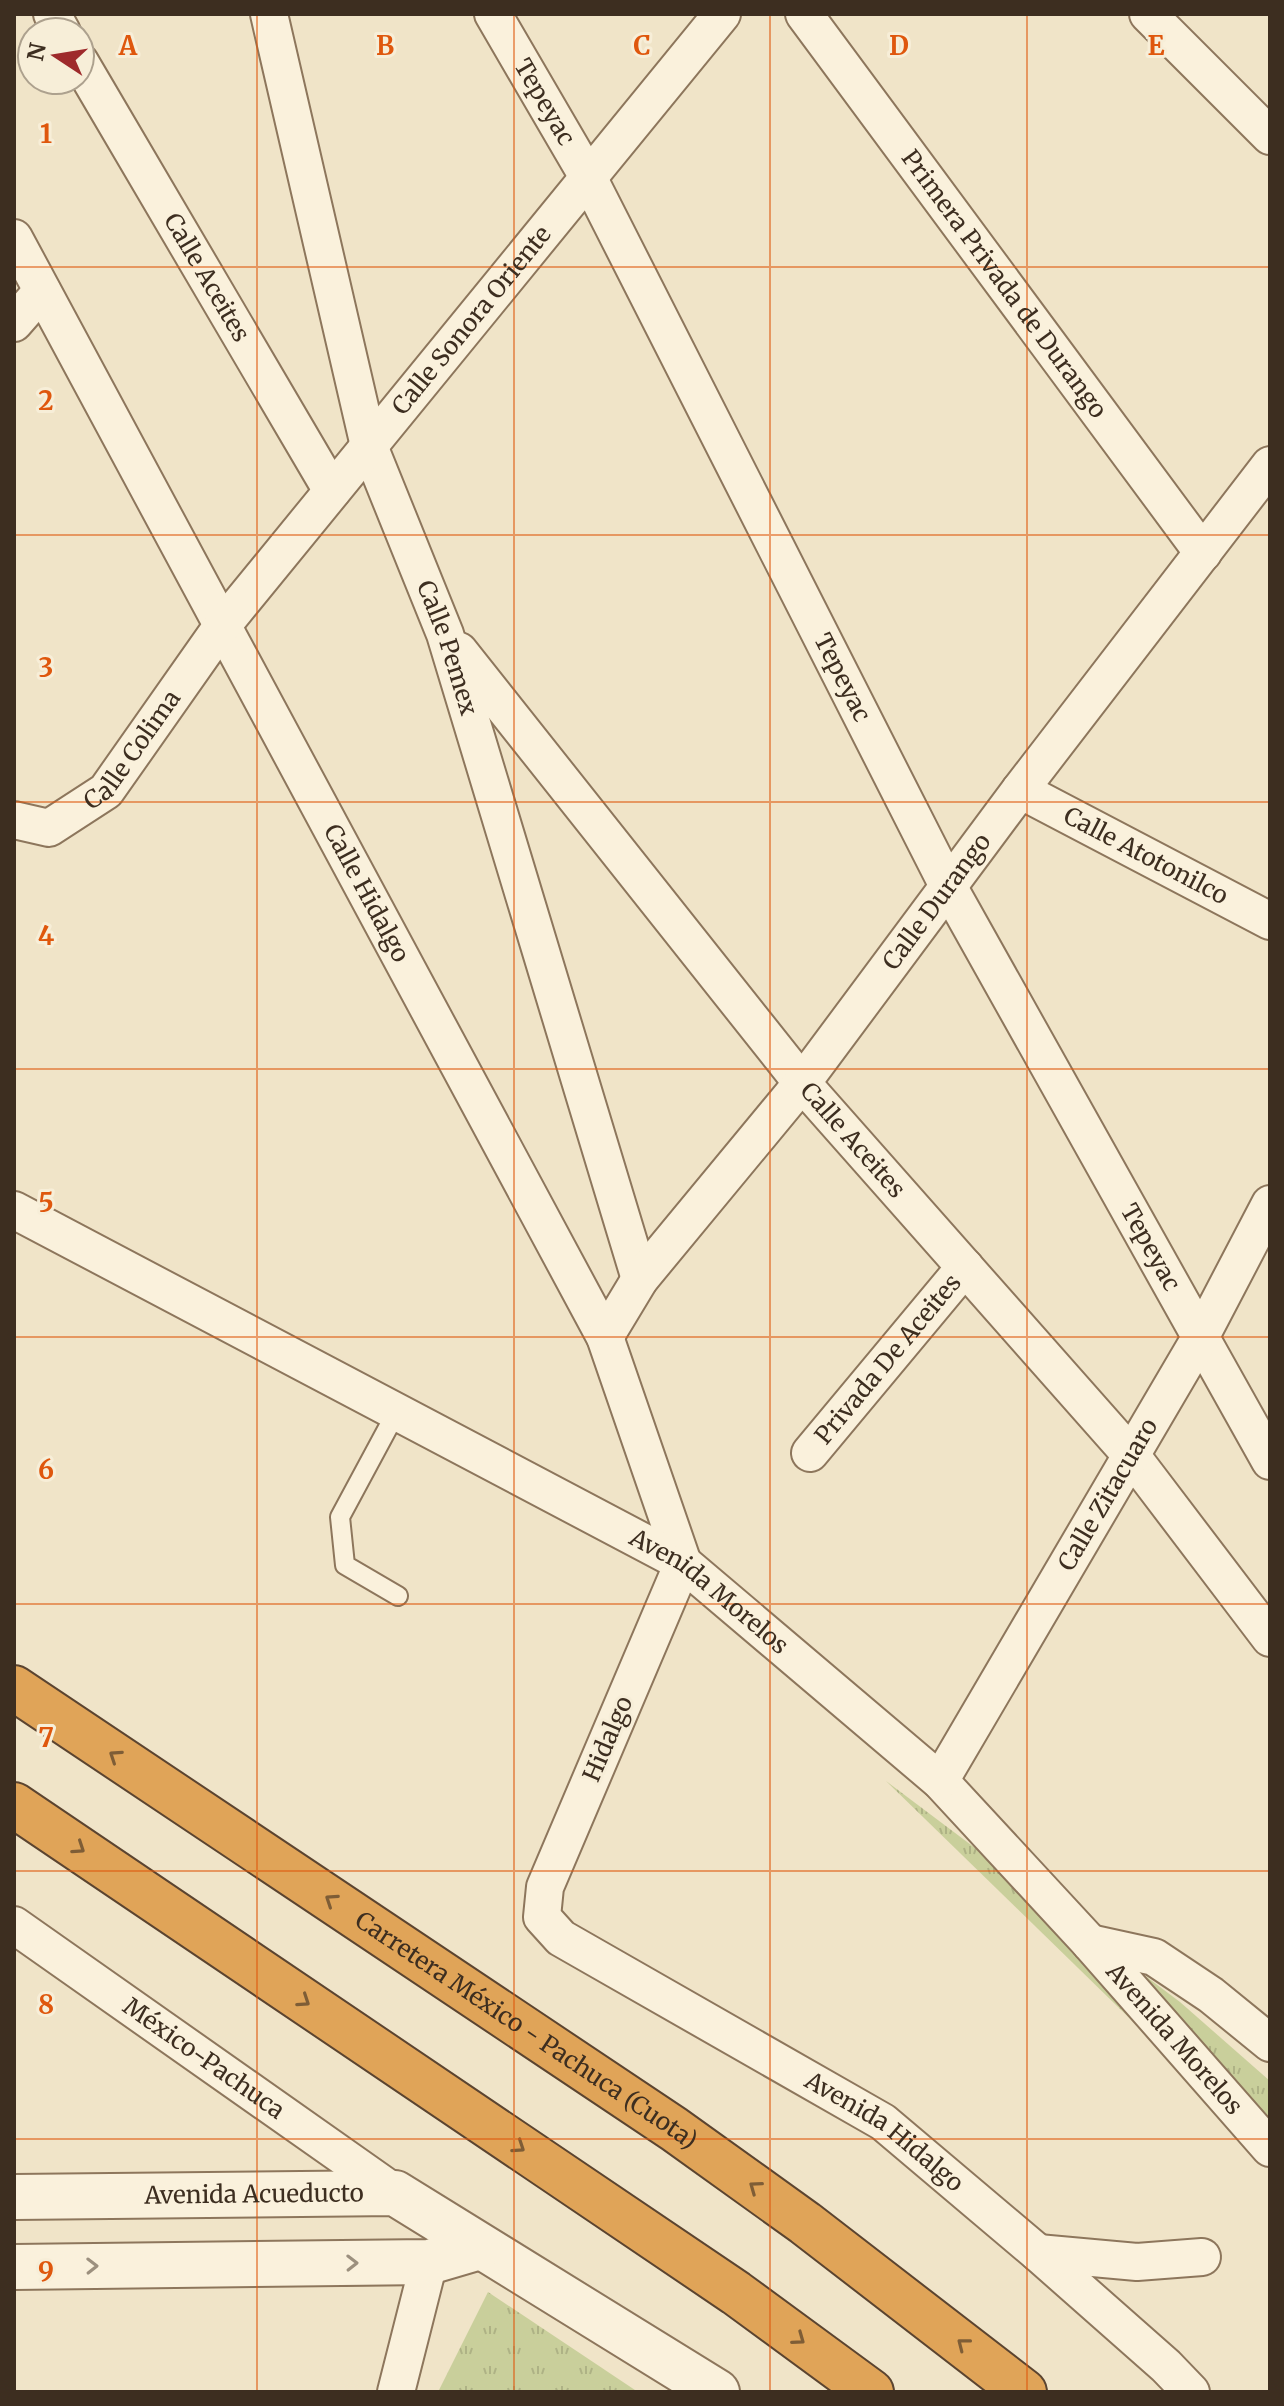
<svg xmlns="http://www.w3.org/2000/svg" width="1284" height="2406" font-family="Merriweather,serif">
	<defs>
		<pattern id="grass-tufts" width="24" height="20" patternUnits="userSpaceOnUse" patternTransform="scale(2)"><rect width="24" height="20" fill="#c9cf9b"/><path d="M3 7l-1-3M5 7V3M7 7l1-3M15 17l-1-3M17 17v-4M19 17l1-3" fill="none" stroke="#aeb285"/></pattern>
	</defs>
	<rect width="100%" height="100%" fill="#f0e4c8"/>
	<g fill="url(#grass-tufts)">
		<polygon points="886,1781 1180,2002 1270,2081 1270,2155"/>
		<polygon points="488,2292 638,2392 438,2392"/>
	</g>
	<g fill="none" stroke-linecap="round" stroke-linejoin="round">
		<g stroke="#8d765c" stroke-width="22">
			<polyline id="service" points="397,1411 340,1517 345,1565 398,1596"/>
		</g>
		<g stroke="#8d765c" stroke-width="40">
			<g id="minor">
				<polyline points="52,14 62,32"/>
				<path id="s1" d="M269,14L369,446L445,634L640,1279"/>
				<path id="s2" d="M493,14L588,177L948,886L1270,1461"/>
				<path id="s3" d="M804,14L1203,553"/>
				<polyline points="1148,14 1270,136"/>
				<path id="s4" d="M80,62L332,491"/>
				<path id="s5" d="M14,238L605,1337L683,1563"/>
				<polyline points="14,323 42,291"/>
				<path id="s6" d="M459,651L802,1083L1131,1455L1270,1638"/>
				<path id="s7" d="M1020,790L1270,921"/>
				<path id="s8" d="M14,820L49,828L106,791L222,626L722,14"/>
				<path id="s9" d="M14,1210L683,1563L940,1781L1090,1943L1270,2148"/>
				<path id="s10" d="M605,1337L640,1279L802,1083L1020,790L1270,465"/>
				<path id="s11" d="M810,1453L965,1267"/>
				<path id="s12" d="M683,1563L545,1887L542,1917L561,1938L883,2122L1038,2253L1166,2366L1191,2392"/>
				<path id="s13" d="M940,1781L1200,1338L1270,1204"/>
				<path id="s14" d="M14,1925L395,2193"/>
				<polyline points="1090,1943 1154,1957 1211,1995 1270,2043"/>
				<polyline points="1038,2253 1137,2262 1202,2257"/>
				<polyline points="396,2392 429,2262"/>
			</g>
		</g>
		<g stroke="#8d765c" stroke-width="48">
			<g id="tertiary">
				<path id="s15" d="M14,2197L395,2193L717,2392"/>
				<polyline points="14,2267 429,2262 480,2247"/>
			</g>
		</g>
		<g stroke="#5b4430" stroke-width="48">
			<g id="motorway">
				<path id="s16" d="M14,1688L674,2129L805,2223L1024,2392"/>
				<polyline points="14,1805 736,2293 871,2392"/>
			</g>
		</g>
		<use href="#service" stroke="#faf1dc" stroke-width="18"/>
		<use href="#minor" stroke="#faf1dc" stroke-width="36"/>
		<use href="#tertiary" stroke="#faf1dc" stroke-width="44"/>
		<use href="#motorway" stroke="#e0a458" stroke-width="44"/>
	</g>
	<defs><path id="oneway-chevron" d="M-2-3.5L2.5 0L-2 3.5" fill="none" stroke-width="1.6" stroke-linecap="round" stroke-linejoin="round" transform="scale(2)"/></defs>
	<g stroke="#7e5d36">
		<use href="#oneway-chevron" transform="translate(115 1756) rotate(-146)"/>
		<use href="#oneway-chevron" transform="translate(79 1848) rotate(34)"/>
		<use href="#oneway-chevron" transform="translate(331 1900) rotate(-146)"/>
		<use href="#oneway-chevron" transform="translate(304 2001) rotate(34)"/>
		<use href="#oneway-chevron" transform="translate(519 2147) rotate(34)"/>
		<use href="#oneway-chevron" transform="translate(755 2187) rotate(-144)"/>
		<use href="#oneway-chevron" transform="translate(799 2339) rotate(36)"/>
		<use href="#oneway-chevron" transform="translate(963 2344) rotate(-142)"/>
	</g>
	<g stroke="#9c907e">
		<use href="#oneway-chevron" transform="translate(352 2263) rotate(-1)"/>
		<use href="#oneway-chevron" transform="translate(92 2266) rotate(-1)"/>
	</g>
	<path fill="none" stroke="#df570d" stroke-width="2" stroke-opacity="0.55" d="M257,14V2392M514,14V2392M770,14V2392M1027,14V2392M14,267H1270M14,535H1270M14,802H1270M14,1069H1270M14,1337H1270M14,1604H1270M14,1871H1270M14,2139H1270"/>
	<g text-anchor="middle" stroke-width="6" stroke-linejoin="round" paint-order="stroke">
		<g font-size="24" fill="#3d2e20" stroke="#f7eed8">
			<text dy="8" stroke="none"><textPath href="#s2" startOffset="102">Tepeyac</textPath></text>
			<text dy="8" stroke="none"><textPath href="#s4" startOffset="250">Calle Aceites</textPath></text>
			<text dy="8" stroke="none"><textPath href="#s3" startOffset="336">Primera Privada de Durango</textPath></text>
			<text dy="8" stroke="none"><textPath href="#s8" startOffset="700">Calle Sonora Oriente</textPath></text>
			<text dy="8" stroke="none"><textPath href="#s1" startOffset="660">Calle Pemex</textPath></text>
			<text dy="8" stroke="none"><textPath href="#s2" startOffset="750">Tepeyac</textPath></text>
			<text dy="8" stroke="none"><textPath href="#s8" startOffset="152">Calle Colima</textPath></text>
			<text dy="8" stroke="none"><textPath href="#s7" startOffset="142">Calle Atotonilco</textPath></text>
			<text dy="8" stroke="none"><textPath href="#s5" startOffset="744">Calle Hidalgo</textPath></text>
			<text dy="8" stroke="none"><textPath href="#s10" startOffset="548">Calle Durango</textPath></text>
			<text dy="8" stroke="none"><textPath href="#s6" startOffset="628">Calle Aceites</textPath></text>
			<text dy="8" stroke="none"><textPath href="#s2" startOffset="1398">Tepeyac</textPath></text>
			<text dy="8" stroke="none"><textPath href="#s11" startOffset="122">Privada De Aceites</textPath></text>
			<text dy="8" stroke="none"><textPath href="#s13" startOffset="332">Calle Zitacuaro</textPath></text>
			<text dy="8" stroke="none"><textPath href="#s9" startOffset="794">Avenida Morelos</textPath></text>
			<text transform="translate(608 1739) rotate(-67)" y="8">Hidalgo</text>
			<text dy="8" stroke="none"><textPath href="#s16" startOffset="616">Carretera México - Pachuca (Cuota)</textPath></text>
			<text dy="8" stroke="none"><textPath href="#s9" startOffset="1442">Avenida Morelos</textPath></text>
			<text dy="8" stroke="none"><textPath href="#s14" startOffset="232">México-Pachuca</textPath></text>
			<text dy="8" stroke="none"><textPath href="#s12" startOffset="788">Avenida Hidalgo</textPath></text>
			<text dy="8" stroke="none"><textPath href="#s15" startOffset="240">Avenida Acueducto</textPath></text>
		</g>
	</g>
	<g font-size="26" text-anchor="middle" font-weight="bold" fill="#df570d" stroke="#f7eed8" stroke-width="6" stroke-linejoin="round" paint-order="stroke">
		<text x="128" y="55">A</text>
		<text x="385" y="55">B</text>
		<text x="642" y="55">C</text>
		<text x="899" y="55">D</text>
		<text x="1156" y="55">E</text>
		<text x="46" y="143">1</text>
		<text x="46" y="410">2</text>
		<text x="46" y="677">3</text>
		<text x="46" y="945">4</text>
		<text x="46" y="1212">5</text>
		<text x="46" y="1479">6</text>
		<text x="46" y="1747">7</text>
		<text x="46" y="2014">8</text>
		<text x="46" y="2281">9</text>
	</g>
	<rect width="1284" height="2406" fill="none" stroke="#3d2e20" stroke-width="32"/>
	<g transform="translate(56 56) rotate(282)"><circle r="38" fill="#f7eed8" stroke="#ada18e" stroke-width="2"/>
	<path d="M0-6L14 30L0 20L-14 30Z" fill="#9e2a2b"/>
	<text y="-12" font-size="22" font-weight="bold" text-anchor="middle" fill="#3d2e20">N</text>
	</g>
</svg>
